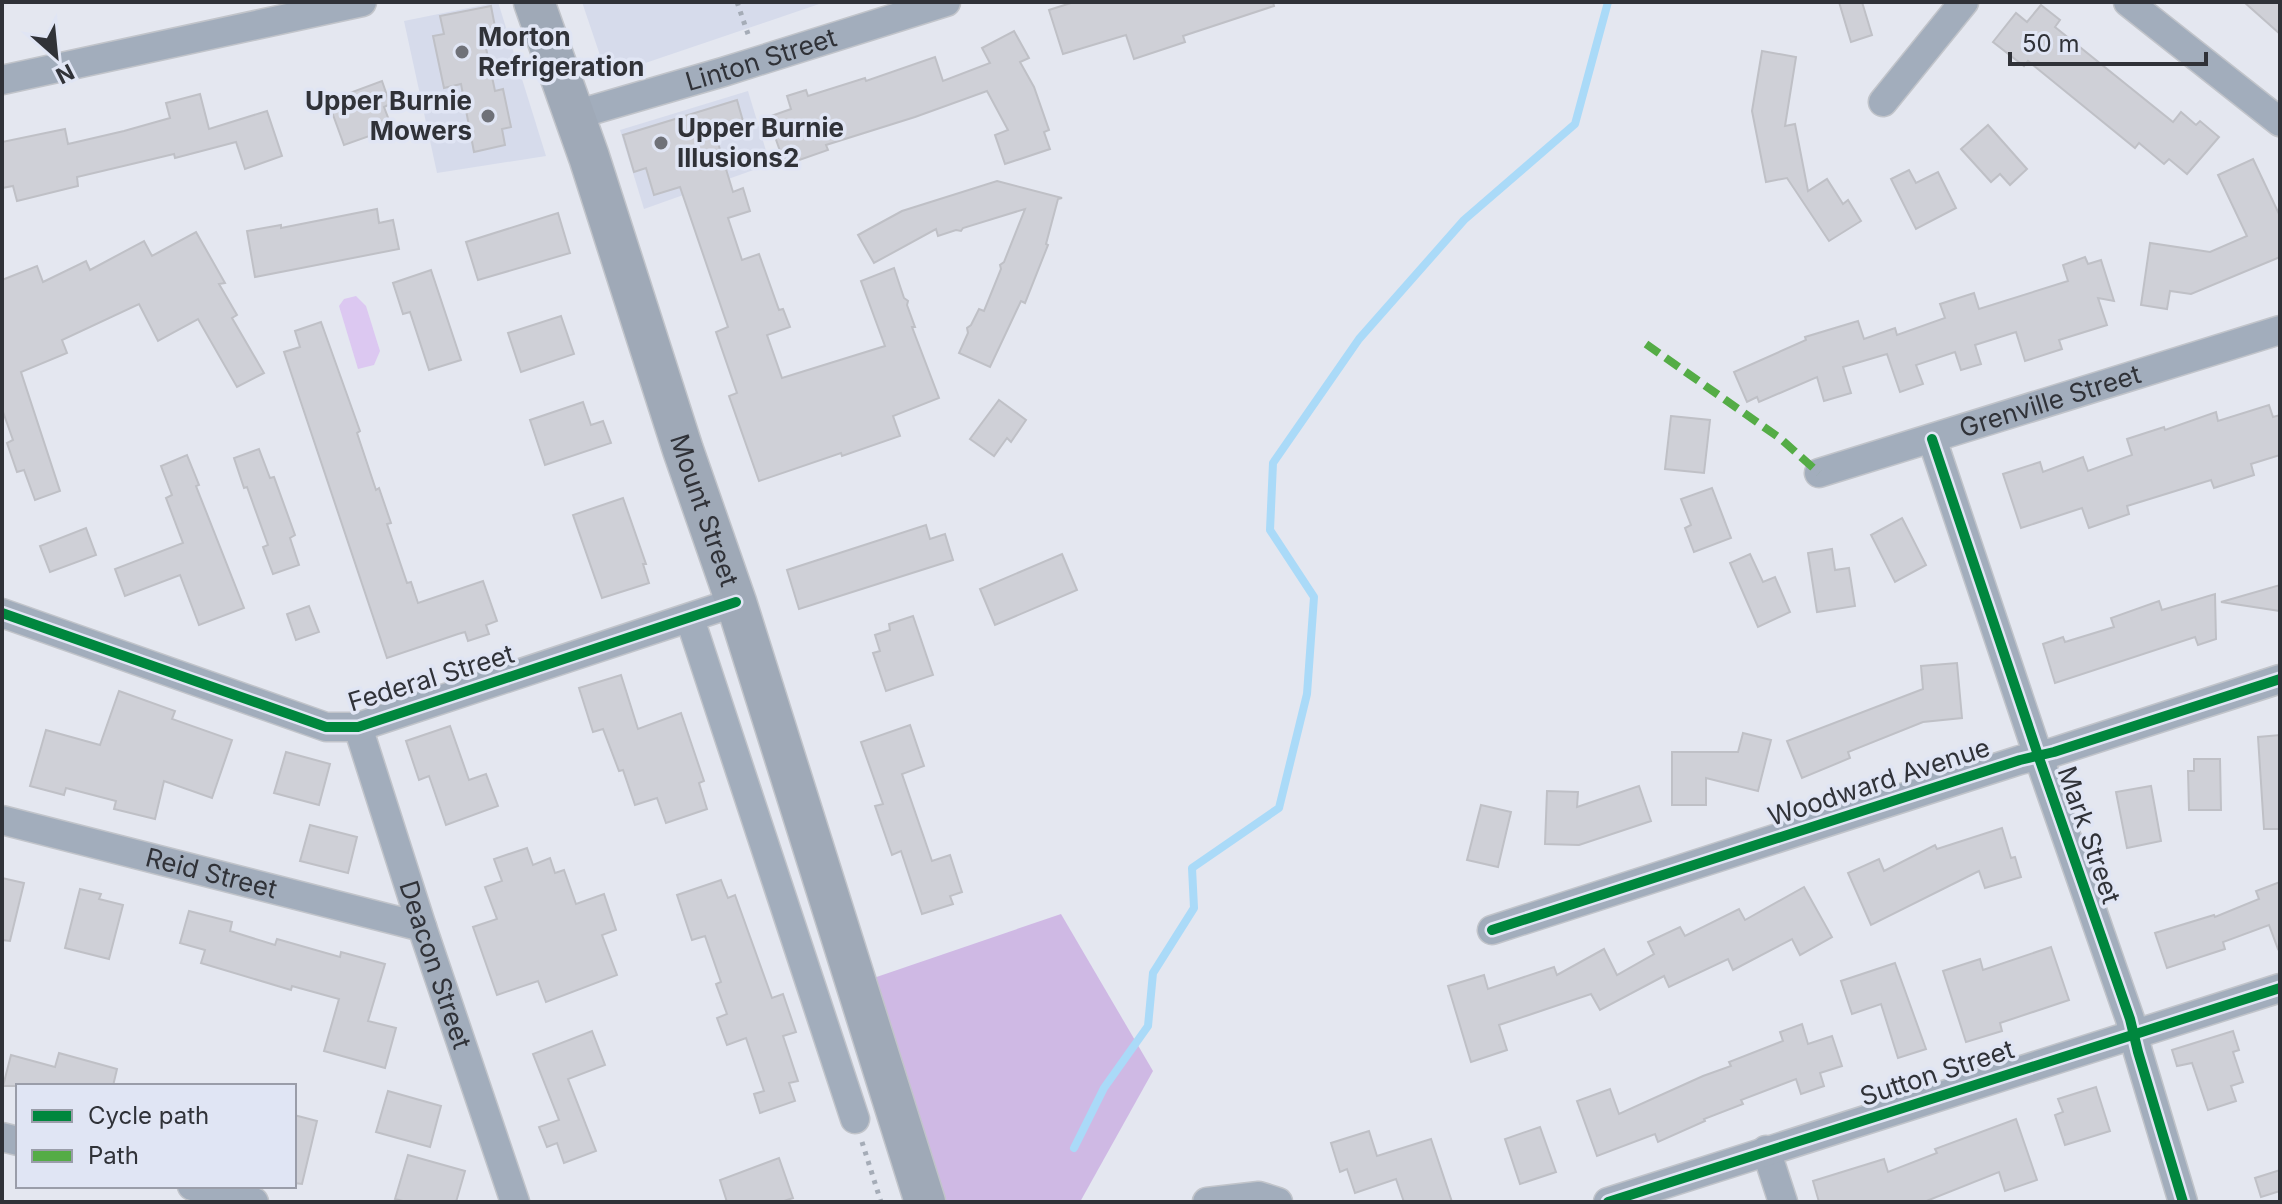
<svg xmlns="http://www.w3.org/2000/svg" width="2282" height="1204" font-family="Inter,sans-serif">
	<rect width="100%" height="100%" fill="#e4e7f0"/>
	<g fill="#d6dbeb">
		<polygon points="498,2 546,156 437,173 404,21"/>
		<polygon points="582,2 825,2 607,76"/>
		<polygon points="748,91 770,164 644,209 620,130"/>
	</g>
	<polygon fill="#dcc8f1" points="356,296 366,306 380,351 374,365 358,369 339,306 344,299"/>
	<polygon fill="#cfb9e4" points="1061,914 1153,1071 1080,1202 925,1202 856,984"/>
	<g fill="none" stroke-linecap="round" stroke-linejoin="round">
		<polyline stroke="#aadaf8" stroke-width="8" points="1074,1148 1104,1088 1148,1026 1153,973 1194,908 1192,868 1279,808 1307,694 1314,597 1270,530 1273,463 1359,339 1464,220 1575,124 1608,2"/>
	</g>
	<g fill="#cfd0d7" stroke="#bfc0c6" stroke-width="2">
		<polygon points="1074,2 1273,2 1274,6 1183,36 1185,42 1134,59 1126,35 1063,54 1049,10"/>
		<polygon points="1839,2 1862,2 1872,35 1851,42"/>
		<polygon points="2244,2 2280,2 2280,34"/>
		<polygon points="2041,5 2060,20 2055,27 2173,122 2181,112 2196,125 2200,121 2219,137 2187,174 2169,159 2164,164 2139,143 2135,148 2028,61 2024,66 1993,42 2016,13 2027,22"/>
		<polygon points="491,6 495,27 482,29 495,91 503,89 511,127 502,129 505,145 474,152 461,84 444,88 433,36 444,34 440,16"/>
		<polygon points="1014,31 1029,58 1020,62 1034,87 1049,130 1044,132 1050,149 1005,164 995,135 1008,130 987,91 915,117 826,145 828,150 785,165 768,117 791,109 787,96 806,90 808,96 865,78 866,81 935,57 943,81 990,63 982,48"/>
		<polygon points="1762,51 1796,57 1785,126 1795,124 1808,191 1827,179 1843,204 1848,200 1861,221 1829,241 1787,178 1766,182 1752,111"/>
		<polygon points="382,81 390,104 384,107 392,128 344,145 328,101"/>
		<polygon points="200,94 209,129 267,111 282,156 245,169 236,142 175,158 174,154 77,177 78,186 17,201 13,186 2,188 2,142 65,129 68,144 124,131 170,118 166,103"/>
		<polygon points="737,100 743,121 714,130 733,192 743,188 750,211 728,218 742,260 759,254 779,310 783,309 790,327 767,335 782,378 885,346 861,281 894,268 904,298 908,301 907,305 915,327 912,327 939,398 893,416 900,436 842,456 841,453 759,481 729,396 737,393 716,332 728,327 680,187 654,195 646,168 634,172 623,135"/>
		<polygon points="1988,125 2027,169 2010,185 2000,174 1991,182 1961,149"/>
		<polygon points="2253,159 2280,216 2280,257 2191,294 2170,291 2167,309 2141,305 2150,243 2210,252 2247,236 2218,175"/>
		<polygon points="1909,170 1916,183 1938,172 1956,208 1916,229 1891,179"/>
		<polygon points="997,181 1062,198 1058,199 1046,244 1048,245 1025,303 1021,301 990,367 959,353 968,333 967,328 971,325 979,309 984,311 1001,269 1000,265 1004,262 1025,209 963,228 961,231 956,230 938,236 936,229 874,263 858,235 902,211"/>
		<polygon points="377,209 379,223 393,220 399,249 255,277 247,231 281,225 281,228"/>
		<polygon points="558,213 570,253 478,280 466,242"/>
		<polygon points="196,232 225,283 219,284 237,315 232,318 264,373 237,387 198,319 158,341 139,304 62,340 67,353 21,372 60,491 35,500 24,470 17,472 7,443 13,440 2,409 2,280 37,266 43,282 86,261 90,270 144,241 152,256"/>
		<polygon points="2085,257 2088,264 2101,260 2114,301 2098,298 2107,325 2059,340 2062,349 2025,361 2016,332 1975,345 1981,364 1961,370 1955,352 1916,365 1923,384 1900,392 1887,354 1843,367 1851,393 1824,401 1817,377 1759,402 1757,397 1747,402 1734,372 1806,340 1805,337 1858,321 1864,339 1895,328 1897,335 1945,318 1940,304 1974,293 1979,309 2068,281 2063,265"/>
		<polygon points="431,270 461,360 429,370 410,312 403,314 393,283"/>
		<polygon points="561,316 574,354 521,372 508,333"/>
		<polygon points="321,322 360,431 357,433 376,490 379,488 391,523 387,524 407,583 411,582 418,603 483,581 497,621 486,625 489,634 468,641 465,632 458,634 387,658 284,352 300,347 295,331"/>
		<polygon points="999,400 1026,420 1011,442 1007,438 994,456 970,439"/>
		<polygon points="583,402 591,425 603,421 611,443 545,465 530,420"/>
		<polygon points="2269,405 2273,417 2280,415 2280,455 2251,464 2254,475 2214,488 2211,480 2127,506 2129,514 2089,528 2082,508 2021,528 2003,474 2040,462 2043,472 2083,457 2088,471 2132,455 2127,439 2164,427 2165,430 2216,412 2218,421"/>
		<polygon points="1671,416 1710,420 1704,473 1665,469"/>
		<polygon points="259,449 270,478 274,477 295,535 290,538 299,565 273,574 263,547 268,545 247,487 244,488 234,458"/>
		<polygon points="187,455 199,485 196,486 244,608 199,625 180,575 125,596 115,569 183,543 166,498 172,495 161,466"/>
		<polygon points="1712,488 1731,538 1694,552 1685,528 1691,525 1681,499"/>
		<polygon points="623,498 646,564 643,564 649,583 602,598 573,515"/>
		<polygon points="1902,518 1926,565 1895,582 1871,535"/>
		<polygon points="926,525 930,539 945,534 953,560 799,609 787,570"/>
		<polygon points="86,528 96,555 50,572 40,546"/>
		<polygon points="1832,549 1835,570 1849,568 1855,606 1817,612 1808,553"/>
		<polygon points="1062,554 1077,590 995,625 980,589"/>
		<polygon points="1750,554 1763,582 1775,577 1790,612 1758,627 1730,563"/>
		<polygon points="2280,585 2280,611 2221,602"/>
		<polygon points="2215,594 2216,639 2198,645 2195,637 2055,683 2043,644 2063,637 2065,642 2114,627 2111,618 2159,601 2162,610"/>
		<polygon points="309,606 319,632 296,640 287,614"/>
		<polygon points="913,616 933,675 886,691 873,653 880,651 875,635 890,630 889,624"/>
		<polygon points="1957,663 1962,718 1923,722 1848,752 1850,758 1802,778 1787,741 1923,689 1921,666"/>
		<polygon points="621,675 638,729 681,713 704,781 699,783 707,809 666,823 657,798 635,805 623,770 619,771 603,729 593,732 579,688"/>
		<polygon points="119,691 175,711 172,719 232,740 212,798 164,781 155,819 114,809 116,801 66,788 64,795 30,786 46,730 100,745"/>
		<polygon points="910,725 924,766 902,774 932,861 950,855 962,892 950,896 953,904 922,914 901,851 892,855 875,806 883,804 861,742"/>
		<polygon points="450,726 469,780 486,774 498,806 446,825 429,776 419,780 406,741"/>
		<polygon points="1743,733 1771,740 1758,791 1706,778 1706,805 1672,805 1672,752 1738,752"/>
		<polygon points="2280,735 2280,829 2264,829 2258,737"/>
		<polygon points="286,752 330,764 319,805 274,793"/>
		<polygon points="2194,759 2220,759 2221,810 2189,810 2188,771 2194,771"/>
		<polygon points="1639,786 1651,821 1579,845 1545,844 1547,791 1578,792 1577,807"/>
		<polygon points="2151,786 2161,841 2127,848 2116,792"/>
		<polygon points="1481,805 1511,812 1498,867 1467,860"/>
		<polygon points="310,825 357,837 348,873 300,861"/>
		<polygon points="2002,828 2011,858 2015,857 2021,877 1985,888 1979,871 1871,925 1848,873 1879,859 1884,871 1935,845 1937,849"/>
		<polygon points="527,848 533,865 550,858 555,873 564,870 576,904 604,894 616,930 602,935 617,975 546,1002 538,981 497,995 473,927 497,919 485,887 502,881 494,859"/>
		<polygon points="2,878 24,883 10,941 2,940"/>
		<polygon points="721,880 728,898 735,895 772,998 783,994 796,1032 783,1036 798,1081 789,1083 795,1101 760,1113 754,1094 764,1091 746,1038 727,1045 717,1018 727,1014 716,984 721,982 705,936 692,940 677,895"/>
		<polygon points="2280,882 2280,948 2278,949 2269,925 2223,942 2225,949 2167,968 2155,933 2214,915 2215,917 2259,899 2256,891"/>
		<polygon points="1804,887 1832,937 1800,955 1792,939 1733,970 1728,959 1669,987 1664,976 1600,1010 1591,994 1499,1025 1507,1050 1471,1062 1448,986 1484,975 1488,989 1554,967 1557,975 1604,949 1617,975 1654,954 1648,942 1680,927 1685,936 1739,909 1745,920"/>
		<polygon points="80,889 101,894 99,899 123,905 109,959 65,948"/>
		<polygon points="189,911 232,922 230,931 275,945 277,939 340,957 341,952 385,964 368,1021 396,1028 385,1068 324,1051 339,999 292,986 291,990 201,963 205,950 180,943"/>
		<polygon points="2051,947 2069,1000 2000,1023 2002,1031 1966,1042 1943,971 1980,959 1983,970"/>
		<polygon points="1895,963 1926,1049 1898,1058 1881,1004 1852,1014 1841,981"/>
		<polygon points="1802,1024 1808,1044 1832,1036 1842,1066 1820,1073 1824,1086 1801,1094 1796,1079 1741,1100 1743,1104 1704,1119 1705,1121 1658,1142 1655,1134 1597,1156 1577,1101 1610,1089 1619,1114 1703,1076 1731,1066 1729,1062 1783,1041 1780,1032"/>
		<polygon points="592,1031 605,1065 568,1079 596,1151 564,1163 557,1143 547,1147 539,1127 559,1120 533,1054"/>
		<polygon points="2233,1031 2239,1050 2233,1052 2243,1082 2231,1086 2236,1101 2208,1110 2192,1063 2177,1066 2172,1050"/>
		<polygon points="59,1053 117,1069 113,1086 3,1086 11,1055 55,1067"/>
		<polygon points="2096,1087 2110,1131 2065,1145 2055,1115 2063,1112 2058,1099"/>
		<polygon points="388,1091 441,1106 430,1147 376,1132"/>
		<polygon points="294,1115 317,1121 302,1184 294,1183"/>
		<polygon points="2016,1119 2037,1180 2005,1191 1999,1172 1924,1202 1819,1202 1813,1181 1884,1159 1888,1172 1937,1153 1935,1149"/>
		<polygon points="1540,1127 1556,1172 1520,1184 1505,1139"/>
		<polygon points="1369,1131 1377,1156 1431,1139 1452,1202 1404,1202 1396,1179 1355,1193 1347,1169 1340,1172 1331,1143"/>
		<polygon points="408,1155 465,1171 456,1202 407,1202 395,1199"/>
		<polygon points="779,1158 793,1198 781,1202 727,1202 720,1180"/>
		<polygon points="2280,1170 2280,1191 2261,1197 2255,1178"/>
	</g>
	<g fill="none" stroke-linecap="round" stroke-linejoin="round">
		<g stroke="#c1c4ca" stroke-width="31">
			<g id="minor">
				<polyline points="2128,2 2280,122"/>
				<polyline points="2,80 362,2"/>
				<polyline points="1883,102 1964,2"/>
				<path id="s1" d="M575,115L723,72L946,2"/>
				<polyline points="1932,439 2038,755 2130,1019 2138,1052 2183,1202"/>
				<path id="s2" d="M1819,473L2280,330"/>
				<polyline points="2,613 326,727 358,727 736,602"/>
				<polyline points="690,619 855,1119"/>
				<path id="s3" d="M358,727L422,927L515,1202"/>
				<path id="s4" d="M2,820L422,927"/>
				<polyline points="1492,930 2020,760 2054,752 2280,679"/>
				<polyline points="2,1137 18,1141"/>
				<polyline points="1766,1150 1783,1202"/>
				<polyline points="192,1186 254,1202"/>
				<polyline points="1207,1202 1259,1196 1278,1202"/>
				<polyline points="1608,1202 2280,988"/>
			</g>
		</g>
		<g stroke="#c1c4ca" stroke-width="43">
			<g id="highway">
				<path id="s5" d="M534,2L589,157L683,450L736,602L925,1202"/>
			</g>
		</g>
		<g stroke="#a5acb7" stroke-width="5" stroke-dasharray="4 6" stroke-linecap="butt">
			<polyline points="737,2 749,37"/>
			<polyline points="862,1142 881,1202"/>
		</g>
		<use href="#minor" stroke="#a2adbc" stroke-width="28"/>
		<use href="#highway" stroke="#9fa9b7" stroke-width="40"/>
		<polyline stroke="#54ac46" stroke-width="8" stroke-dasharray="16 8" stroke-linecap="butt" points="1646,344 1781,439 1819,473"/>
		<g stroke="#e0e5f4" stroke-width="15">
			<g id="cycleway">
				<polyline points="1932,439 2038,755 2130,1019 2138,1052 2183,1202"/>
				<polyline points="2,613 326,727 358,727 736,602"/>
				<polyline points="1492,930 2020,760 2054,752 2280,679"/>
				<polyline points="1608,1202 2280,988"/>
			</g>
		</g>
		<use href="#cycleway" stroke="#00873e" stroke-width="10"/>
	</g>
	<g fill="#6f7178" stroke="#e0e5f4" stroke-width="3">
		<circle cx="462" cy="52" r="8"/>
		<circle cx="488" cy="116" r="8"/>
		<circle cx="661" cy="143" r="8"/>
	</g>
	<g text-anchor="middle" stroke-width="7" stroke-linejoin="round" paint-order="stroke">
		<g font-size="26" font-weight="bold" fill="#303238" stroke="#e0e5f4" text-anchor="start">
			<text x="478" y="46">Morton<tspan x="478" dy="30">Refrigeration</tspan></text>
			<text x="472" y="110" text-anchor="end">Upper Burnie<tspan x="472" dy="30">Mowers</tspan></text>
			<text x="677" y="137">Upper Burnie<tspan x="677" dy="30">Illusions2</tspan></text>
		</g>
		<g font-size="26" fill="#303238" stroke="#e0e5f4">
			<text dy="9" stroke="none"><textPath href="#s1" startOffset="194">Linton Street</textPath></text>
			<text dy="9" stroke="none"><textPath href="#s2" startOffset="242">Grenville Street</textPath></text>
			<text dy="9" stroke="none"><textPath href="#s5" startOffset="536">Mount Street</textPath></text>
			<text transform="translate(431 678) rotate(-17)" y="9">Federal Street</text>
			<text transform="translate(1879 782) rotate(-18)" y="9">Woodward Avenue</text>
			<text transform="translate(2089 835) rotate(71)" y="9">Mark Street</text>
			<text dy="9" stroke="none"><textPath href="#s4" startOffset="216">Reid Street</textPath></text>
			<text dy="9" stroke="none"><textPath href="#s3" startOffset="250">Deacon Street</textPath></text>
			<text transform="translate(1937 1073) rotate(-18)" y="9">Sutton Street</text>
		</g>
	</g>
	<rect width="2282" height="1204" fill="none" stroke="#303238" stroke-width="8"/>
	<rect x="16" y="1084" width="280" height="104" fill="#e0e5f4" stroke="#9a9da9" stroke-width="2"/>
	<rect x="32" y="1110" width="40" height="12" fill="#00873e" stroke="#9a9da9" stroke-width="2"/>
	<text x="88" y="1124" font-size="24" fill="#303238">Cycle path</text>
	<rect x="32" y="1150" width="40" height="12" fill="#54ac46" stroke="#9a9da9" stroke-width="2"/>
	<text x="88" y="1164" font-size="24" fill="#303238">Path</text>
	<g transform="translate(56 56) rotate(153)" stroke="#e0e5f4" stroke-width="6" paint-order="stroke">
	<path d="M0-6L14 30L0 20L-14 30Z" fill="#303238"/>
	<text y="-12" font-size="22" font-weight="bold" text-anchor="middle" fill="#303238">N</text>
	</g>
	<path d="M2010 52v12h196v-12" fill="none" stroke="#303238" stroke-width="4"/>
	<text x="2022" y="52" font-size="24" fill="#303238" stroke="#e0e5f4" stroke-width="6" paint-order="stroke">50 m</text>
</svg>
